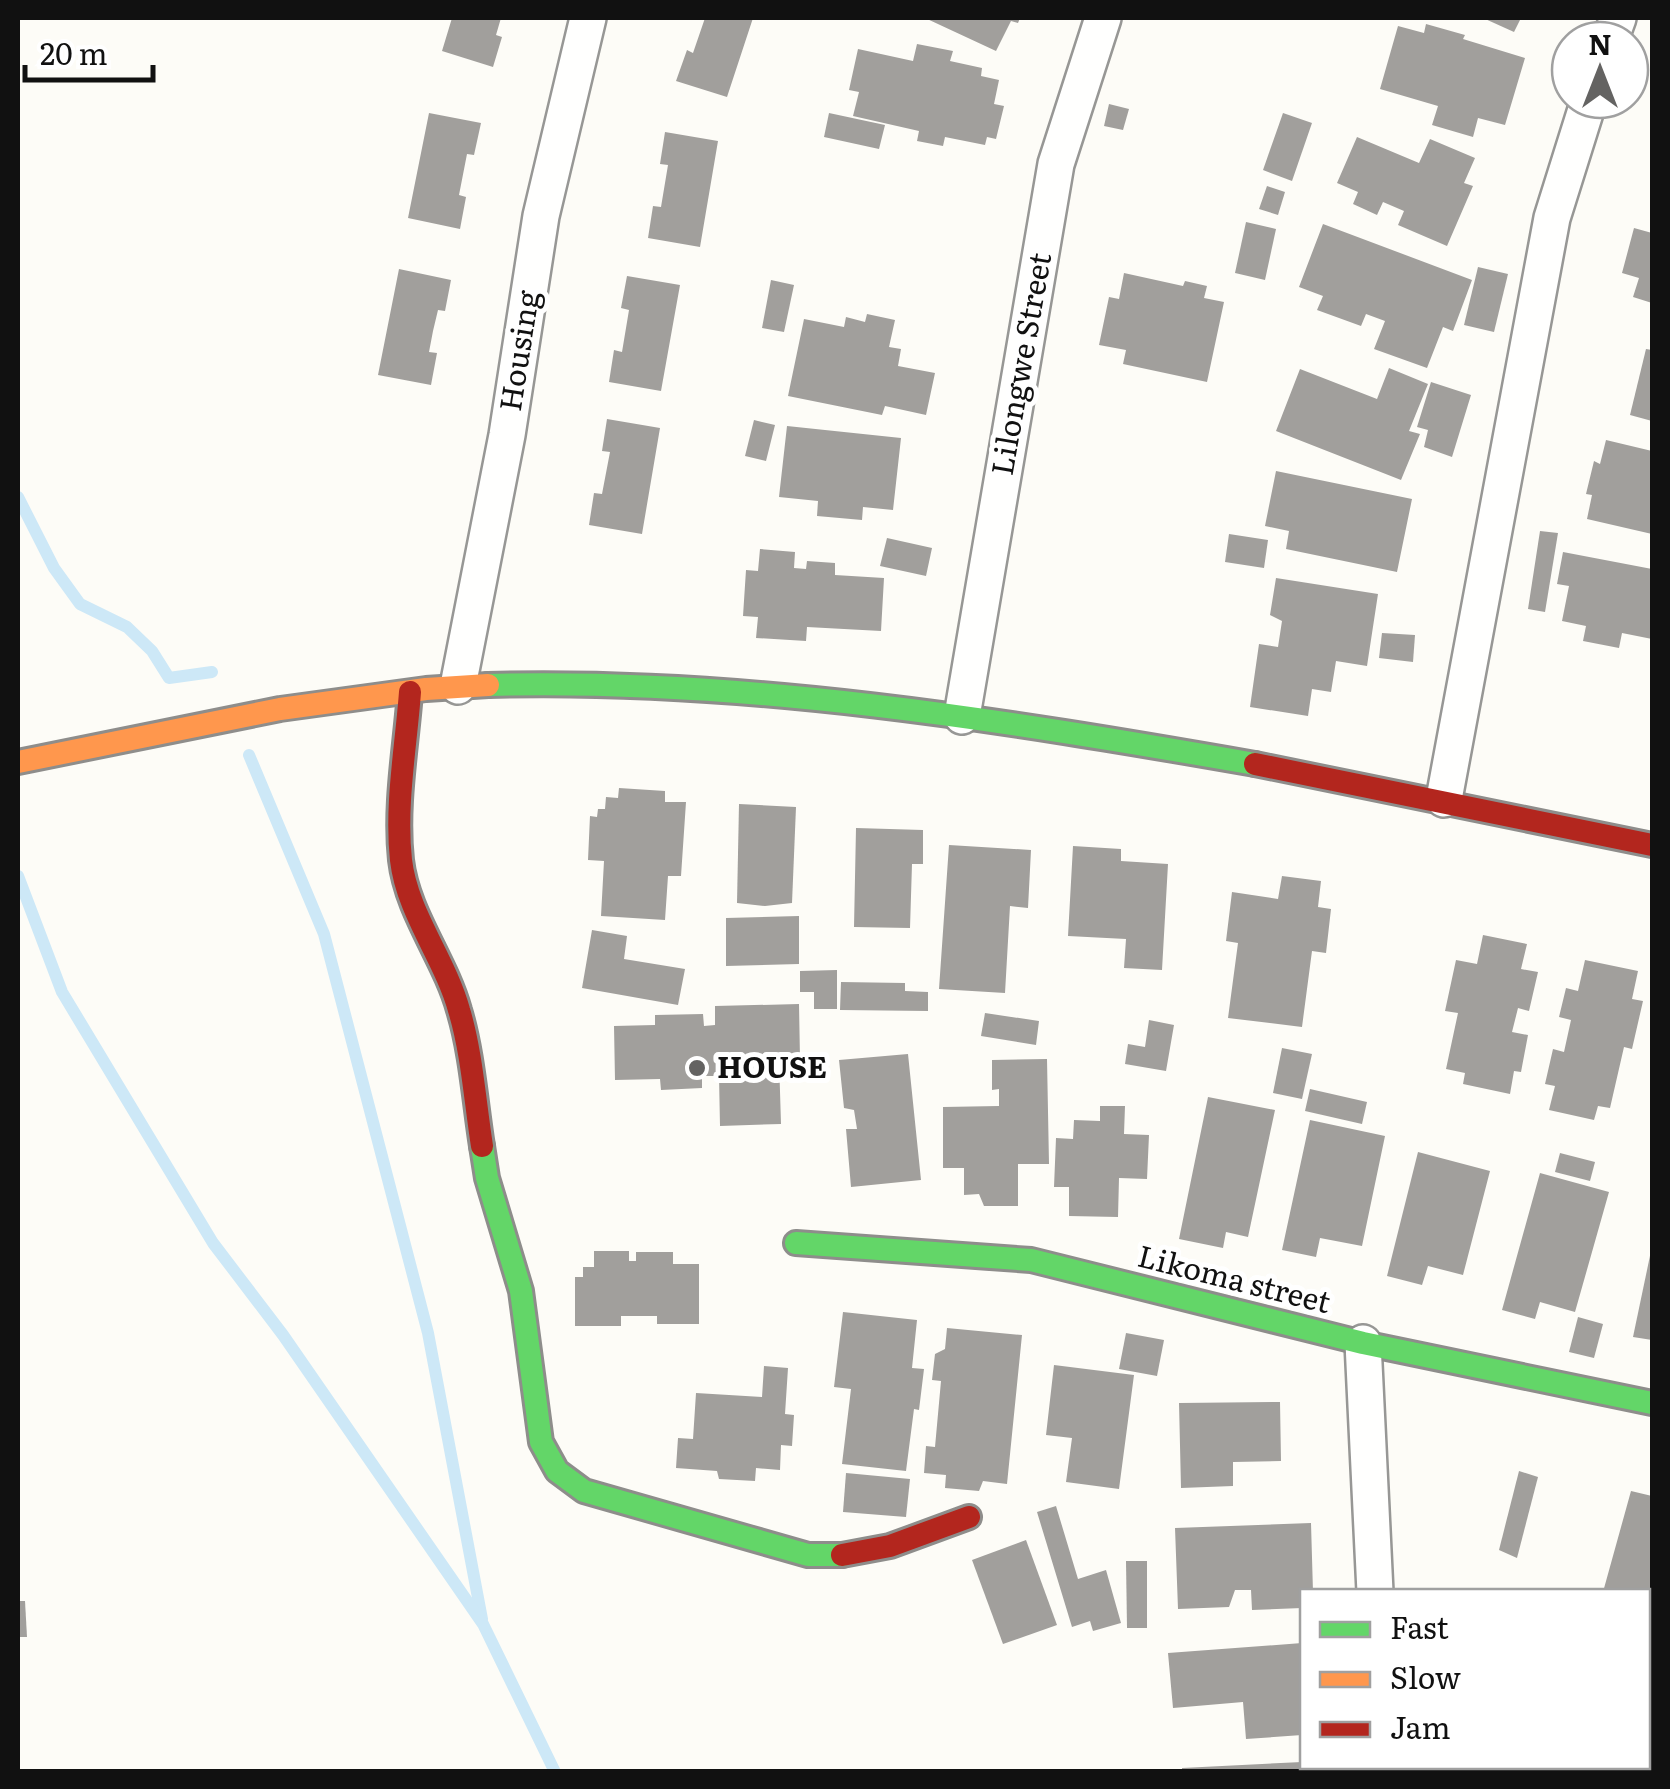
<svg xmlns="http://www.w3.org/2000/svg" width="1670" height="1789" font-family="Literata,serif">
	<rect width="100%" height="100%" fill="#fdfcf7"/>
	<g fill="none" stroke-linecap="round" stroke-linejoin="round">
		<g stroke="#cde8f7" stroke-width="12">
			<polyline points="18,497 54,568 80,604 127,627 152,651 169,678 212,672"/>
			<polyline points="249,755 324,934 428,1333 482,1619"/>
			<polyline points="18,876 62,992 213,1243 283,1335 483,1624 555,1772"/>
		</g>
	</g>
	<g fill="#a19f9c">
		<polygon points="452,18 501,18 496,35 502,37 493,67 442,51"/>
		<polygon points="705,18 753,18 727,97 676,81 687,50 693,53"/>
		<polygon points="925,18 1020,18 1018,23 1011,21 996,51"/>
		<polygon points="1483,18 1521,18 1514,32"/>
		<polygon points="1426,24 1465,35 1463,39 1525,58 1505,125 1478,118 1473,137 1432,125 1438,106 1380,89 1398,26 1424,33"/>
		<polygon points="917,44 953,51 950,61 982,68 981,76 999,80 994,104 1004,106 996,139 987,137 985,145 945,137 943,146 917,141 919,131 853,116 859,92 849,90 858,49 913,61"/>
		<polygon points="1109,104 1129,109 1123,130 1104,126"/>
		<polygon points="429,113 481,123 474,155 467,154 459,195 466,197 460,229 408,218"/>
		<polygon points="829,113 885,125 879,149 824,137"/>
		<polygon points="1283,113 1312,123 1292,181 1263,170"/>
		<polygon points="665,132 718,141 700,247 648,238 653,206 661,207 668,165 660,164"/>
		<polygon points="1357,137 1419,163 1430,139 1475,158 1464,183 1473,186 1447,246 1398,225 1404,211 1383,202 1377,215 1353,204 1358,192 1337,183"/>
		<polygon points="1267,186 1285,192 1278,215 1259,209"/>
		<polygon points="1246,222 1276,229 1265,280 1235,273"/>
		<polygon points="1323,224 1472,280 1453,331 1443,327 1427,368 1374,349 1385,321 1366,314 1361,326 1317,310 1323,296 1299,287"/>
		<polygon points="1634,228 1652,233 1652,303 1633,297 1639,278 1622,273"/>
		<polygon points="1478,267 1508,274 1494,332 1464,325"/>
		<polygon points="399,269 451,280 445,311 438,310 433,331 429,352 437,353 431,385 378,375"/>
		<polygon points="1124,273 1183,286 1185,281 1207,286 1204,298 1224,302 1207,382 1123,364 1126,350 1099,345 1109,297 1119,299"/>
		<polygon points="627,276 680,285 661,391 609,382 614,350 622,352 629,310 621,308"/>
		<polygon points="771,280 794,285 784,332 762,328"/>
		<polygon points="867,314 895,320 889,347 901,349 898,366 935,373 926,415 885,406 882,415 788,396 804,319 844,327 846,317 865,322"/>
		<polygon points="1646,349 1652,350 1652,421 1630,415"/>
		<polygon points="1389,368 1428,384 1409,431 1420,434 1401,480 1276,431 1300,369 1377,399"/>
		<polygon points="1431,382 1471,395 1452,457 1424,447 1428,430 1417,427"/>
		<polygon points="607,419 660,428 642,534 589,525 594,493 602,494 610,452 602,451"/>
		<polygon points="754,420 775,425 766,461 745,456"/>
		<polygon points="787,426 901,438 893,510 863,507 862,520 817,516 818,501 779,497"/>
		<polygon points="1606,440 1652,451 1652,534 1587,519 1592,495 1586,494 1594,461 1600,464"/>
		<polygon points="1276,471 1412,499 1397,572 1286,549 1289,531 1265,526"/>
		<polygon points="1540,531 1558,533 1545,612 1528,609"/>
		<polygon points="1229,534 1268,540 1264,568 1225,562"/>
		<polygon points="887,538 932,548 926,576 880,566"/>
		<polygon points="760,549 795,552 794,568 806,569 807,561 835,563 835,575 884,578 881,631 807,627 806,641 756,638 758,617 743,616 746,570 758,571"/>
		<polygon points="1563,552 1652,569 1652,639 1622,633 1619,648 1583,641 1586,626 1562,621 1569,586 1557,584"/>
		<polygon points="1276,578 1378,594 1367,666 1336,661 1331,692 1312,689 1308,716 1250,707 1259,644 1278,647 1282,621 1270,615"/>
		<polygon points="1382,633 1415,635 1413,662 1379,658"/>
		<polygon points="619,788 665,791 665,802 686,802 681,876 668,876 665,920 601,916 604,861 588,860 590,816 597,817 598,809 605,809 606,797 618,798"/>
		<polygon points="739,804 796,807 792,903 765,906 737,903"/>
		<polygon points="856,828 923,830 923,864 912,864 910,928 854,927"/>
		<polygon points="949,845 1031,850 1028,908 1010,906 1005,993 939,989"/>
		<polygon points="1073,846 1121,849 1121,861 1168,864 1162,970 1124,968 1126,939 1068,936"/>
		<polygon points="1282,876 1321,881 1318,907 1331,909 1326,953 1312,951 1302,1027 1228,1018 1238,943 1226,941 1232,892 1278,899"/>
		<polygon points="799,916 799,964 726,966 726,918"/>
		<polygon points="592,930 627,936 624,959 685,969 678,1005 582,988"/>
		<polygon points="1483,935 1527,944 1521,969 1538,972 1529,1011 1518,1008 1512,1032 1528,1035 1521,1072 1514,1071 1510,1094 1463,1084 1465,1073 1446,1069 1458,1013 1445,1011 1456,960 1477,964"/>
		<polygon points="1585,960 1638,971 1632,999 1643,1001 1632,1049 1624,1047 1610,1108 1598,1106 1594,1120 1549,1110 1555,1086 1545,1084 1553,1049 1564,1052 1571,1020 1559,1017 1566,988 1578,991"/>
		<polygon points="837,970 837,1009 814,1009 814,992 800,992 800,971"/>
		<polygon points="841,982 905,983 905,991 928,992 928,1011 840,1010"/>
		<polygon points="799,1004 800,1059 779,1059 781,1124 720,1126 719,1076 702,1076 702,1088 661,1090 660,1079 615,1080 614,1026 655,1025 655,1015 703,1014 704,1026 715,1025 715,1006"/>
		<polygon points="985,1013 1039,1021 1036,1045 981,1036"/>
		<polygon points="1149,1020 1174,1025 1166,1071 1125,1064 1128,1044 1145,1047"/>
		<polygon points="1282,1048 1312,1054 1302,1099 1273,1093"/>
		<polygon points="908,1054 921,1180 851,1187 846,1129 857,1129 854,1110 844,1108 839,1060"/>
		<polygon points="1047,1059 1049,1164 1018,1164 1018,1206 984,1206 979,1194 964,1195 964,1168 943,1168 943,1107 999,1106 999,1089 992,1090 992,1060"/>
		<polygon points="1310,1089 1367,1102 1362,1124 1305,1111"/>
		<polygon points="1208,1097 1275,1110 1248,1237 1226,1232 1223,1248 1179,1239"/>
		<polygon points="1100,1106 1125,1106 1124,1134 1149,1135 1147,1179 1119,1178 1118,1217 1069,1216 1069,1187 1054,1187 1056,1138 1073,1139 1074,1120 1100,1121"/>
		<polygon points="1310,1120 1385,1136 1362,1246 1320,1238 1316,1257 1282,1250"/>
		<polygon points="1418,1152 1490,1171 1463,1275 1428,1266 1422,1285 1387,1276"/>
		<polygon points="1560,1153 1595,1162 1590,1181 1555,1172"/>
		<polygon points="1540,1173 1609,1192 1575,1312 1540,1302 1535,1319 1502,1310"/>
		<polygon points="594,1251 629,1251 629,1261 636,1261 636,1252 673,1252 673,1264 699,1264 699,1324 657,1324 657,1316 621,1316 621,1326 575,1326 575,1277 583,1277 583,1267 594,1267"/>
		<polygon points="1651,1251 1652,1251 1652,1340 1633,1337"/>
		<polygon points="843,1312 917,1320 912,1368 924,1369 919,1410 914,1409 906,1471 842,1464 851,1389 834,1387"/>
		<polygon points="1578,1317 1603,1324 1594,1358 1569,1352"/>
		<polygon points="947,1328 1022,1335 1007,1484 983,1481 979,1491 945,1488 946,1475 924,1473 926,1446 935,1447 941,1381 932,1380 935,1354 945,1349"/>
		<polygon points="1126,1333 1164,1340 1157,1376 1119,1369"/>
		<polygon points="1054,1365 1134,1375 1119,1489 1066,1482 1072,1438 1046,1435"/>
		<polygon points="764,1366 788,1368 785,1414 794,1415 792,1446 781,1445 780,1470 756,1468 755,1481 719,1479 717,1471 676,1468 678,1438 693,1439 696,1393 762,1397"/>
		<polygon points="1280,1402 1281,1461 1233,1462 1233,1486 1181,1488 1179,1403"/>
		<polygon points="1519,1471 1538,1477 1517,1558 1499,1550"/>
		<polygon points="846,1473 910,1479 906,1517 843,1512"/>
		<polygon points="1631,1491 1652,1496 1652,1622 1648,1621 1648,1592 1603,1592"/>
		<polygon points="1056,1506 1078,1579 1106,1570 1121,1623 1093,1631 1090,1621 1072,1627 1037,1512"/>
		<polygon points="1311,1523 1313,1592 1302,1592 1302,1608 1252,1610 1251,1590 1235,1590 1229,1607 1178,1609 1175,1528"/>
		<polygon points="1026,1540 1057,1625 1003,1644 972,1560"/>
		<polygon points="1126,1561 1147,1561 1147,1628 1127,1628"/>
		<polygon points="18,1601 25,1601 27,1637 18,1637"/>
		<polygon points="1302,1643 1302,1735 1246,1739 1243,1702 1173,1708 1168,1653"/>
		<polygon points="1648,1698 1652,1699 1652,1772 1568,1772 1568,1766 1648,1766"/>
		<polygon points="1302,1762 1302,1766 1311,1766 1311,1772 1182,1772 1182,1768"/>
		<polygon points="1434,1766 1501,1766 1500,1772 1434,1772"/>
	</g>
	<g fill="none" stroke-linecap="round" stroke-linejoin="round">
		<g stroke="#979795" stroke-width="40">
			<g id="street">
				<polyline points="1610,40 1618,18"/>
				<polyline points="458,686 507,435 541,216 588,18"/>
				<polyline points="962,716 1056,164 1103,18"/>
				<polyline points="1444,799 1552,218 1589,100"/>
				<polyline points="1363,1343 1375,1592"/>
				<polyline points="1384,1766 1384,1772"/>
			</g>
		</g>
		<g stroke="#8e8d8b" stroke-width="28">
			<g id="fast">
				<path d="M488,685C745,678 1003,720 1255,764"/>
				<polyline points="482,1146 487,1178 521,1291 541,1442 557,1471 584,1491 808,1555 842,1555"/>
				<polyline points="796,1243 1031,1260 1363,1343 1652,1403"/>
			</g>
		</g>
		<g stroke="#8e8d8b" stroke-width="28">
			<polyline id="slow" points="18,762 280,709 426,689 488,685"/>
		</g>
		<g stroke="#8e8d8b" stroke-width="28">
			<g id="jam">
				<path d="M410,692C406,747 395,805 401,860C407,913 445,959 459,1010C472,1053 475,1102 482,1146"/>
				<polyline points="1255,764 1652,845"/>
				<polyline points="842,1555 890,1546 969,1517"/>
			</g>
		</g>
		<use href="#street" stroke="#fffffe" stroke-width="35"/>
		<use href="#fast" stroke="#63d668" stroke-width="22"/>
		<use href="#slow" stroke="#ff974d" stroke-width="22"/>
		<use href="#jam" stroke="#b3261e" stroke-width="22"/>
	</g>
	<circle fill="#646362" stroke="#fff" stroke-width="4" cx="697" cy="1068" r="10"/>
	<g text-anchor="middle" stroke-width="10" stroke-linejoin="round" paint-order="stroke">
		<g font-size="30" fill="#111" stroke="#fff">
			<text transform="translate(520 351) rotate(-81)" y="10">Housing</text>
			<text transform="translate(1022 364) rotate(-80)" y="10">Lilongwe Street</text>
			<text transform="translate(1234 1280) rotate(14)" y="10">Likoma street</text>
		</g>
		<g font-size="30" font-weight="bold" fill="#111" stroke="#fff" text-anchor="start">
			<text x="717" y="1078">HOUSE</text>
		</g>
	</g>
	<rect width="1670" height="1789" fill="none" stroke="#111111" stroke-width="40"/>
	<rect x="1300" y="1589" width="350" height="180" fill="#ffffff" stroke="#a0a0a0" stroke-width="2.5"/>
	<rect x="1320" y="1622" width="50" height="15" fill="#63d668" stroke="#a0a0a0" stroke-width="2.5"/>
	<text x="1390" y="1639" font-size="30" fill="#111111">Fast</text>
	<rect x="1320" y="1672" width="50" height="15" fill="#ff974d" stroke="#a0a0a0" stroke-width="2.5"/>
	<text x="1390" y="1689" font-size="30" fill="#111111">Slow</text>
	<rect x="1320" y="1722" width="50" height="15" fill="#b3261e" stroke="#a0a0a0" stroke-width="2.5"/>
	<text x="1390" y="1739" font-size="30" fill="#111111">Jam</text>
	<g transform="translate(1600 70)"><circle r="48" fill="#ffffff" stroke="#a0a0a0" stroke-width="2.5"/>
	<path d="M0-8L18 38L0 25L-18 38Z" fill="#646362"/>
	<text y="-15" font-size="28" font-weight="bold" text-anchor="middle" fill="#111111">N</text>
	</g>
	<path d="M25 65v15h128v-15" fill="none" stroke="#111111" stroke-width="5"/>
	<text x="40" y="65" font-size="30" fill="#111111" stroke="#ffffff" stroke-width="8" paint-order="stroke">20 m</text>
</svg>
